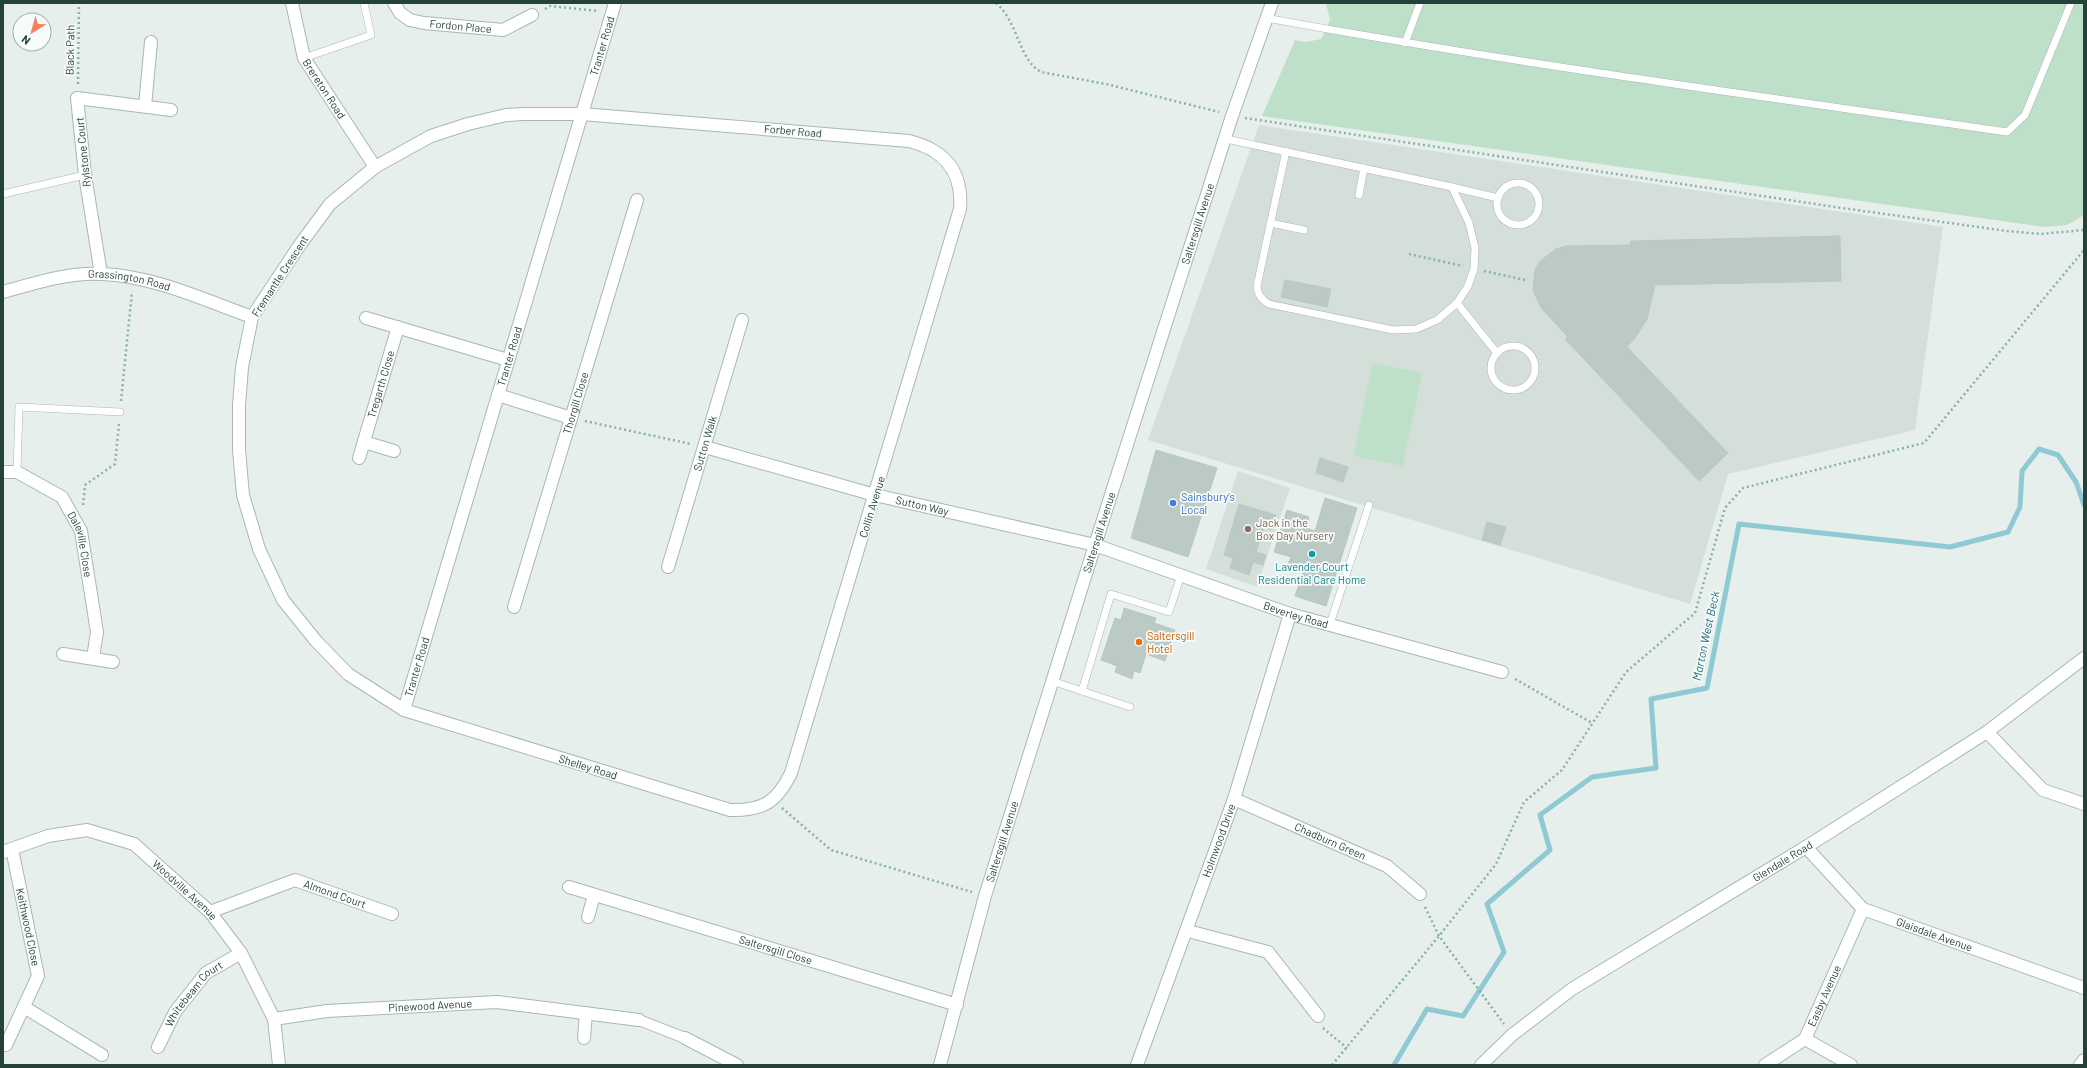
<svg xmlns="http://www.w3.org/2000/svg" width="2087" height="1068" font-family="Barlow,sans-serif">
	<rect width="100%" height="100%" fill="#e6efeb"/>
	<g fill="#d4dfda">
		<polygon points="1259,125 1943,227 1915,430 1728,474 1690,604 1148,440"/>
		<polygon points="1238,471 1290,488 1257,587 1206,569"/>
	</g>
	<g fill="#bfe0c8">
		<polygon points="1326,3 2084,3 2084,215 2067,225 2045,227 1262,116 1295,40 1306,42 1321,39 1330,20"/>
		<polygon points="1372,363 1422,373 1403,466 1354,456"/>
	</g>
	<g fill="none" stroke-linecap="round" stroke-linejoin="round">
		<polyline stroke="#8ec9d4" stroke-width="5" points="1394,1065 1427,1009 1463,1016 1504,952 1487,904 1550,850 1540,815 1592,777 1656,768 1651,699 1707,688 1739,524 1950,547 2008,532 2020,507 2022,471 2039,449 2058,455 2076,482 2084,505"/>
	</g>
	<g fill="#bbcac4" stroke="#b8c9c2">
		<polygon points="1840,236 1841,281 1655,285 1647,319 1635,338 1627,347 1728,453 1699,481 1565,339 1568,337 1541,308 1533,290 1535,270 1540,261 1556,249 1566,246 1630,245 1631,241"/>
		<polygon points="1285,280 1331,289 1327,307 1281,297"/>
		<polygon points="1156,450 1217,468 1188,557 1131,538"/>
		<polygon points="1320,458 1348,467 1343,482 1316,473"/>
		<polygon points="1325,498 1357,508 1326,606 1295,596 1304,569 1288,564 1291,557 1274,552 1287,510 1309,517 1306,528 1315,531"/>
		<polygon points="1239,504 1276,515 1271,530 1264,527 1256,552 1266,555 1263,565 1253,562 1249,575 1230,568 1233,558 1224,555"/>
		<polygon points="1487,522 1506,527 1500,545 1482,540"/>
		<polygon points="1124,608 1156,618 1154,623 1175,630 1165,661 1146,654 1140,673 1134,671 1132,679 1115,672 1117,666 1101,660 1115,618 1121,620"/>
	</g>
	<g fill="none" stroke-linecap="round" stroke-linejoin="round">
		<g stroke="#a8b8b2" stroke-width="8">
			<g id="service">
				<path d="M1266,18C1512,63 1760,96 2007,132L2025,115L2071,3"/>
				<polyline points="1405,43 1420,3"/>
				<polyline points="304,58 371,35 364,3"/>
				<path d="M1226,139C1301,155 1377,171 1452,187L1469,223L1475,248L1474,269L1468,286L1457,303L1437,320L1416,329L1393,330L1269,304C1261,299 1258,295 1257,286L1286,151"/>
				<circle cx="1518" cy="204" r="21"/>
				<polyline points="1452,187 1498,198"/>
				<polyline points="3,194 85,175"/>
				<polyline points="1359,195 1364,168"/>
				<polyline points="1270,223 1304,230"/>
				<polyline points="1457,303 1497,353"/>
				<circle cx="1513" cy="368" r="22"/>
				<polyline points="17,472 19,407 120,412"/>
				<polyline points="1330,624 1369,505"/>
				<polyline points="1052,681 1082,691 1111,594 1169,612 1181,575"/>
				<polyline points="1082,691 1130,707"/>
			</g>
		</g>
		<g stroke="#a8b8b2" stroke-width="12">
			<polyline id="pedestrian" points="639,1020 685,1038"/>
		</g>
		<g stroke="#a8b8b2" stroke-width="14">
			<g id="minor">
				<path id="s1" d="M292,3L304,58L375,167"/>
				<path id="s2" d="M394,3L400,13L410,20L424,23L503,30L532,15"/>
				<polyline points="145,106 151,42"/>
				<path d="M523,114H582L909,141C945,150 963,172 960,209L791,773C777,802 763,811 730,810L404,710L348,674L316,641L283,600L259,549L243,495L239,450V405L242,367L252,317L299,246L330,204L375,167L431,136L468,124L506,115Z"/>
				<polyline points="101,274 85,175 77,98 171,110"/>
				<path id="s3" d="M3,292C35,283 69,272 102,274C154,276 204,300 252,317"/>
				<polyline points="366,318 508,360"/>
				<polyline points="498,395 571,418"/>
				<polyline points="364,442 394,451"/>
				<path id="s4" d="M705,447L875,495L1095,545L1290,614L1502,672"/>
				<path id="s5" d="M359,458L398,327"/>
				<path id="s6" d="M3,472H17L62,497L81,531L97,632L93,658"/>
				<path id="s7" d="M668,567L742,320"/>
				<path id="s8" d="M514,607L637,200"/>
				<polyline points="63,654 113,662"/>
				<path id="s9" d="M404,710L615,3"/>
				<polyline points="1987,732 2043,790 2084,804"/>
				<path id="s10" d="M1234,799L1387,866L1420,894"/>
				<path id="s11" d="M1806,847L1863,909L2084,988"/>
				<path id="s12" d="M3,852L48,836L87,830L134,844L210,912L241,953L274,1019L279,1065"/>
				<path id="s13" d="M569,887L957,1005"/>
				<path id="s14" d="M210,912L295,880L392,914"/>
				<polyline points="588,917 594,895"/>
				<polyline points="1188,931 1268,952 1318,1016"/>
				<polyline points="24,1007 102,1055"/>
				<path id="s15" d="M274,1019L327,1011L497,1002L639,1020"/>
				<polyline points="584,1038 586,1013"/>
				<polyline points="685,1038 737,1065"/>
				<polyline points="1805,1039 1851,1065"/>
				<polyline points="6,1045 38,976 12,849"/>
				<path id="s16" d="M158,1047L175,1012L206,973L241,953"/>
				<path id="s17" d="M940,1065L985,896L1095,545L1232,116L1272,3"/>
				<path id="s18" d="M1137,1065L1234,799L1290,614"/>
				<path id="s19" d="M1481,1065L1512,1035L1572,989L1806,847L1987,732L2084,658"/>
				<path id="s20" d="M1765,1065L1805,1039L1863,909"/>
				<polyline points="2080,1065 2084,1060"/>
			</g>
		</g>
		<g stroke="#86b3a5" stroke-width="2.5" stroke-dasharray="2 3" stroke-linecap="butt">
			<path d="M996,3C1019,23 1018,59 1041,72L1106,84L1219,112"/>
			<polyline points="545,9 550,6 599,11"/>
			<polyline points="78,84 79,3"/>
			<polyline points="1245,118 1835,207 2007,231 2041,234 2084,230"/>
			<polyline points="1409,254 1463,266"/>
			<polyline points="1484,271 1525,280"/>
			<polyline points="121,401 132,292"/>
			<polyline points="585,421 691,444"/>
			<polyline points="83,505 85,485 115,464 119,424"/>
			<polyline points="1515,679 1592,723"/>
			<polyline points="782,808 831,850 972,892"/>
			<polyline points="1425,907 1439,936 1504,1024"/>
			<polyline points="1323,1028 1347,1048"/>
			<polyline points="1332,1065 1439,936 1496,864 1524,802 1562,770 1626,672 1695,613 1725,508 1743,488 1924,443 2084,250"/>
		</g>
		<use href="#service" stroke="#fff" stroke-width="7"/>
		<use href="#pedestrian" stroke="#fff" stroke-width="10"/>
		<use href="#minor" stroke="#fff" stroke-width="12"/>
	</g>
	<circle fill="#3f7fe0" stroke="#f7fbf9" stroke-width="1.5" cx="1173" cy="503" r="4"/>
	<circle fill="#8d6e63" stroke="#f7fbf9" stroke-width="1.5" cx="1248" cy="529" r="4"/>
	<circle fill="#0f9aa8" stroke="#f7fbf9" stroke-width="1.5" cx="1312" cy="554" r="4"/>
	<circle fill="#e8710a" stroke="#f7fbf9" stroke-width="1.5" cx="1139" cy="642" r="4"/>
	<g text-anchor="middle" stroke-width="3.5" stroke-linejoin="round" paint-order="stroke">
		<g font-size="11" fill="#24423a" stroke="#f7fbf9">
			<text dy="4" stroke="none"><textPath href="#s2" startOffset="75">Fordon Place</textPath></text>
			<text dy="4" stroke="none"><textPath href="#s9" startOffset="693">Tranter Road</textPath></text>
			<text transform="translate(70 50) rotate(-89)" y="4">Black Path</text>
			<text dy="4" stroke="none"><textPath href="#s1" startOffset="93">Brereton Road</textPath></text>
			<text transform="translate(793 131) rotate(5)" y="4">Forber Road</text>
			<text transform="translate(83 152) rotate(-96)" y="4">Rylstone Court</text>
			<text dy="4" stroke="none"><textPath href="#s17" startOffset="880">Saltersgill Avenue</textPath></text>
			<text transform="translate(280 276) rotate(-57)" y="4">Fremantle Crescent</text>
			<text dy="4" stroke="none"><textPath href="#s3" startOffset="129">Grassington Road</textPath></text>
			<text dy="4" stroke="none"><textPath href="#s9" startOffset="369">Tranter Road</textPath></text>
			<text dy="4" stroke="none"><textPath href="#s5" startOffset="77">Tregarth Close</textPath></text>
			<text dy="4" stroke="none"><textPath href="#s8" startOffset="213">Thorgill Close</textPath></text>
			<text dy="4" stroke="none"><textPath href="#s7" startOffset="129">Sutton Walk</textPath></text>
			<text dy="4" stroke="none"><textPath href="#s4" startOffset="225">Sutton Way</textPath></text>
			<text transform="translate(872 507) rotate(-73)" y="4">Collin Avenue</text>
			<text dy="4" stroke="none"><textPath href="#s17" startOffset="556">Saltersgill Avenue</textPath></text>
			<text dy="4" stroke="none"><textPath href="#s6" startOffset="117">Daleville Close</textPath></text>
			<text dy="4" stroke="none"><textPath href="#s4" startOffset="615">Beverley Road</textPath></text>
			<text dy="4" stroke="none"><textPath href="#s9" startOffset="45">Tranter Road</textPath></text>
			<text transform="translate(588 767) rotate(17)" y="4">Shelley Road</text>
			<text dy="4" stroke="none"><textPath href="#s17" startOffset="232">Saltersgill Avenue</textPath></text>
			<text dy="4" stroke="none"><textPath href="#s18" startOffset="239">Holmwood Drive</textPath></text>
			<text dy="4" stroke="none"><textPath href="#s10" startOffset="105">Chadburn Green</textPath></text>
			<text dy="4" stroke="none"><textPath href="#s19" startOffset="365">Glendale Road</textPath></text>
			<text dy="4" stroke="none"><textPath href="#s12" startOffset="205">Woodville Avenue</textPath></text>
			<text dy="4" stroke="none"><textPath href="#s14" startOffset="133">Almond Court</textPath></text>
			<text transform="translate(28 927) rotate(78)" y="4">Keithwood Close</text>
			<text dy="4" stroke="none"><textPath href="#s11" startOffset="160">Glaisdale Avenue</textPath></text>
			<text dy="4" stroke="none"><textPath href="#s13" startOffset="216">Saltersgill Close</textPath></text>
			<text dy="4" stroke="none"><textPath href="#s16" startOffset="65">Whitebeam Court</textPath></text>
			<text dy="4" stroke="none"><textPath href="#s20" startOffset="95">Easby Avenue</textPath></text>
			<text dy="4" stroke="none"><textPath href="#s15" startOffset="157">Pinewood Avenue</textPath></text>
		</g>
		<g font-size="11" fill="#366cbe" stroke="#f7fbf9" text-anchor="start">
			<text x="1181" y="501">Sainsbury's<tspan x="1181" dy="13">Local</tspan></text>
		</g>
		<g font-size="11" fill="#785e54" stroke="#f7fbf9" text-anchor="start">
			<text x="1256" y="527">Jack in the<tspan x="1256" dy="13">Box Day Nursery</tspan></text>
		</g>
		<g font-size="11" fill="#0d838f" stroke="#f7fbf9">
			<text x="1312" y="571">Lavender Court<tspan x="1312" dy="13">Residential Care Home</tspan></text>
		</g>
		<g font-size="11" fill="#c56008" stroke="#f7fbf9" text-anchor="start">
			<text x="1147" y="640">Saltersgill<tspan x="1147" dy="13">Hotel</tspan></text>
		</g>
		<g font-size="12" font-style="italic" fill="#1c6f80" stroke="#f7fbf9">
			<text transform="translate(1706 636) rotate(-78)" y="4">Marton West Beck</text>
		</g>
	</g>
	<rect width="2087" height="1068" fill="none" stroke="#24423a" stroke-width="8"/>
	<g transform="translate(32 32) rotate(217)"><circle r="19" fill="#f7fbf9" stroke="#a3b1ad"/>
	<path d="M0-3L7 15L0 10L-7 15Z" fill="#f4845f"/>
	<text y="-6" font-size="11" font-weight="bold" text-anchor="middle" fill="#24423a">N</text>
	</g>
</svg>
